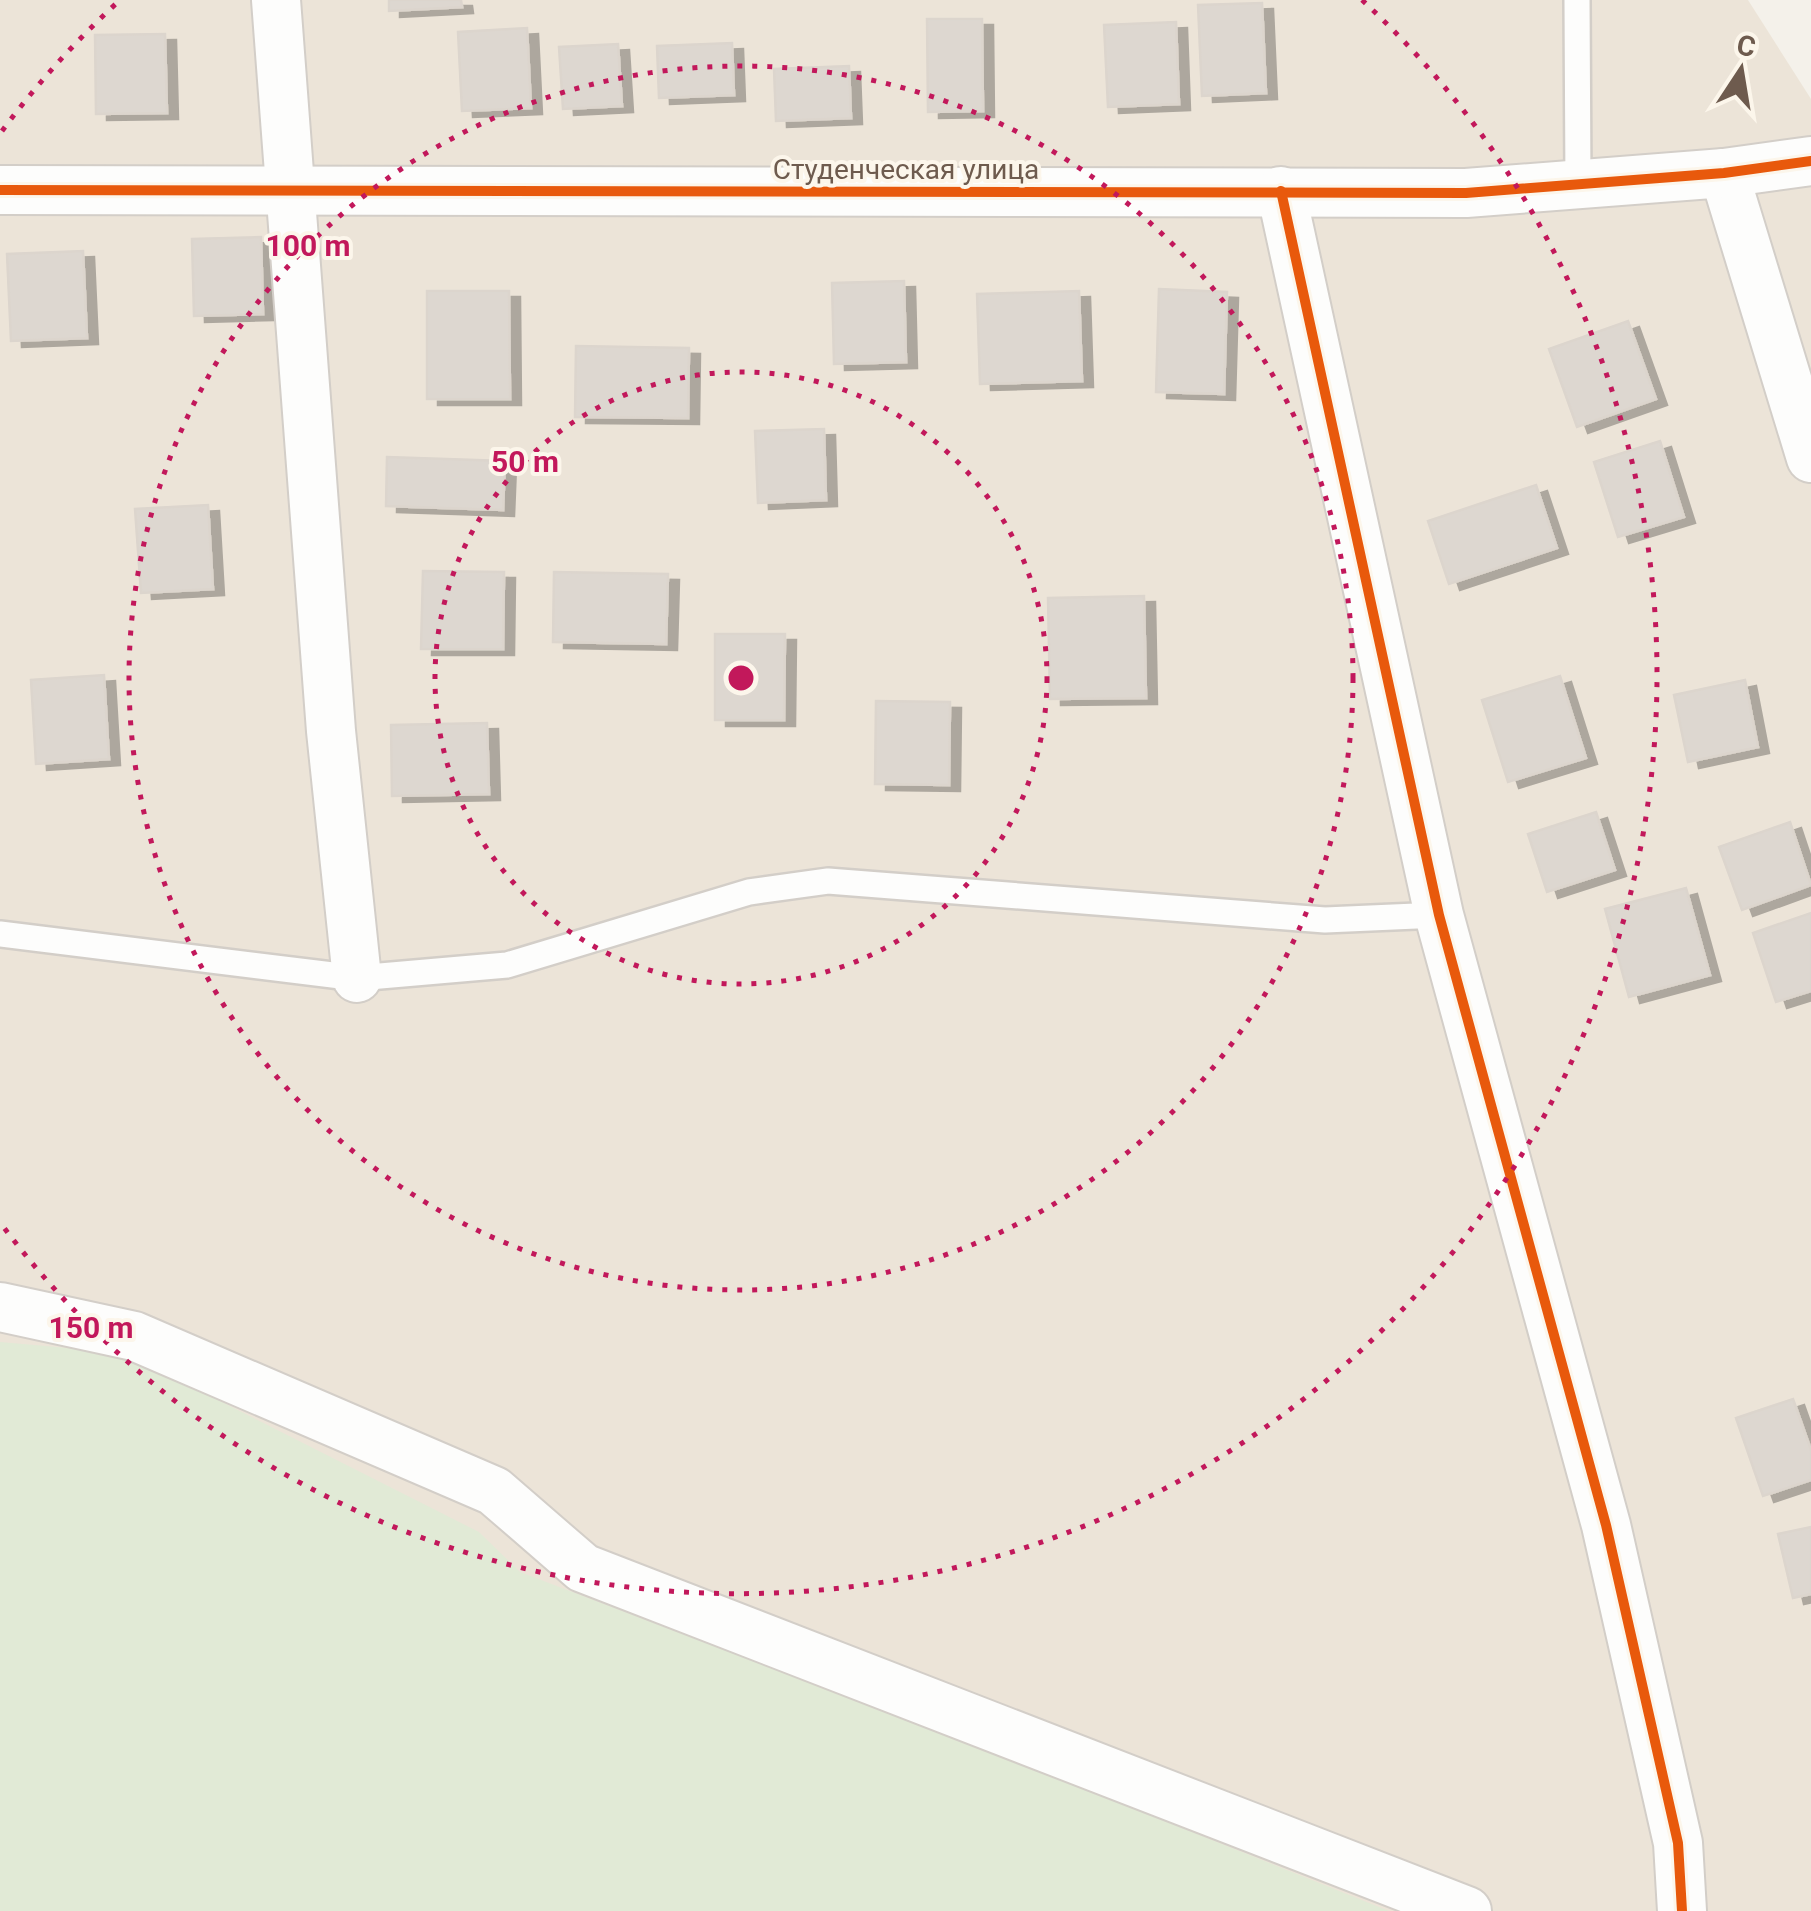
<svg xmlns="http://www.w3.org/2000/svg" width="1811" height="1911" font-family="Roboto,sans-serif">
	<defs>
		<filter id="shadow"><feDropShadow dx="11" dy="6" stdDeviation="0" flood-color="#0004"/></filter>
	</defs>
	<rect width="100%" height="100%" fill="#f4f1ea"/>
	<polygon fill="#ece4d8" points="0,0 1748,0 1811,99 1811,1911 0,1911"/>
	<polygon fill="#e1ead6" points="0,1342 125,1353 479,1532 520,1572 990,1751 1389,1911 0,1911"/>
	<g fill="#ddd7d0" stroke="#dcd5cd" stroke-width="2.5" filter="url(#shadow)">
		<polygon points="389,0 461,0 462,7 389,11"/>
		<polygon points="1262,3 1266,93 1202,96 1198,5"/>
		<polygon points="927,19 982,19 983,111 928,112"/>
		<polygon points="1176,22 1179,104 1108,107 1104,25"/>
		<polygon points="527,28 531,108 462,111 458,32"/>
		<polygon points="165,34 167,113 96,114 95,35"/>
		<polygon points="732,43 734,95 659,98 657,46"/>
		<polygon points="618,44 622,106 563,109 559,47"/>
		<polygon points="849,66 851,118 776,121 774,69"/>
		<polygon points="261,237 263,314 194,316 192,239"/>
		<polygon points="83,251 87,338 11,341 7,254"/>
		<polygon points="904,281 906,362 834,364 832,283"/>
		<polygon points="1159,289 1227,292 1224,394 1156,392"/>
		<polygon points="427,291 509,291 510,399 427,399"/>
		<polygon points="1079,291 1082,381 980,384 977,294"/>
		<polygon points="1628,321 1656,399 1577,427 1549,349"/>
		<polygon points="576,346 689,348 688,418 575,417"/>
		<polygon points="824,429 826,500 758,503 755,431"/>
		<polygon points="1660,441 1684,517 1618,537 1594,462"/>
		<polygon points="387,457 505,461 503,510 386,506"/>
		<polygon points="1536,485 1557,548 1449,584 1428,521"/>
		<polygon points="208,505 213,589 141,593 135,509"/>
		<polygon points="423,571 504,572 503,649 421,649"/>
		<polygon points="554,572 668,574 666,644 553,642"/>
		<polygon points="1144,596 1146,698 1050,699 1048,598"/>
		<polygon points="715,634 785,634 784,720 715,720"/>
		<polygon points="104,675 109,759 36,764 31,680"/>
		<polygon points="1560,676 1586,758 1508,782 1482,700"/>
		<polygon points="1745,680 1758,747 1688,762 1674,695"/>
		<polygon points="876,701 950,702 949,785 875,784"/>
		<polygon points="487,723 489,794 392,796 391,725"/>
		<polygon points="1596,812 1615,870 1547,892 1528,834"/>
		<polygon points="1790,822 1811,885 1742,910 1719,847"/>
		<polygon points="1686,888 1710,975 1629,997 1605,909"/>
		<polygon points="1811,913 1811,991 1776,1002 1753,933"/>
		<polygon points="1793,1399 1811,1450 1811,1480 1763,1496 1736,1418"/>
		<polygon points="1811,1527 1811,1594 1793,1598 1778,1534"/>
	</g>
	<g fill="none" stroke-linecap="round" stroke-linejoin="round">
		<g stroke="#d3cec8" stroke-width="30">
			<g id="lane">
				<polyline points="1577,0 1578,186"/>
				<polyline points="0,934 357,978 507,965 749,892 828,881 1325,920 1439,915"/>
			</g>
		</g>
		<g stroke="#d3cec8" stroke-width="52">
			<g id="street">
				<polyline points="276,0 331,731 357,978"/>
				<polyline points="1724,173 1811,458"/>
				<polyline points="0,190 1466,193 1724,173 1811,161"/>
				<polyline points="1281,191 1439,915 1606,1525 1678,1843 1682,1911"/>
				<polyline points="0,1307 134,1336 494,1491 583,1568 1467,1911"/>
			</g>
		</g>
		<use href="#lane" stroke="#fdfdfc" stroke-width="25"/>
		<use href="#street" stroke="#fdfdfc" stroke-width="48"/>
		<g stroke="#fcf6eb" stroke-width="16">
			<g id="cycleway">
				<polyline points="0,190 1466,193 1724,173 1811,161"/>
				<polyline points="1281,191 1439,915 1606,1525 1678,1843 1682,1911"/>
			</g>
		</g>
		<use href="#cycleway" stroke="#e8590c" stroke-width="10"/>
	</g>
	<g fill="none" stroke="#c2185b" stroke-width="5" stroke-dasharray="5 10">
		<circle cx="741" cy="678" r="306"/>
		<circle cx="741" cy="678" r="612"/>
		<path d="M2 131A919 919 0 0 1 120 0M1362 0A919 919 0 1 1 2 1225"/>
	</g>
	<g text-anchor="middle" stroke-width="8" stroke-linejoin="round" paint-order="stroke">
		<g font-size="28" fill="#6e5b4e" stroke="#fcf6eb">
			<text x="906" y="179">Студенческая улица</text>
		</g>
	</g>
	<circle cx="741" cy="678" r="15" fill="#c2185b" stroke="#fcf6eb" stroke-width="5"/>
	<g font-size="30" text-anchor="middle" font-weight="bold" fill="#c2185b" stroke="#fcf6eb" stroke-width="8" stroke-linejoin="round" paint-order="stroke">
		<text x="308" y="256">100 m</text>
		<text x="525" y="472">50 m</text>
		<text x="91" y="1338">150 m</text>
	</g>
	<g transform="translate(1741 70) rotate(12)" stroke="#fcf6eb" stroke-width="8" paint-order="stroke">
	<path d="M0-8L18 38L0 25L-18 38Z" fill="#6e5b4e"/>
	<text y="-15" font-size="28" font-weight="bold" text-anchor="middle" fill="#6e5b4e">С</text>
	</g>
</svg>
